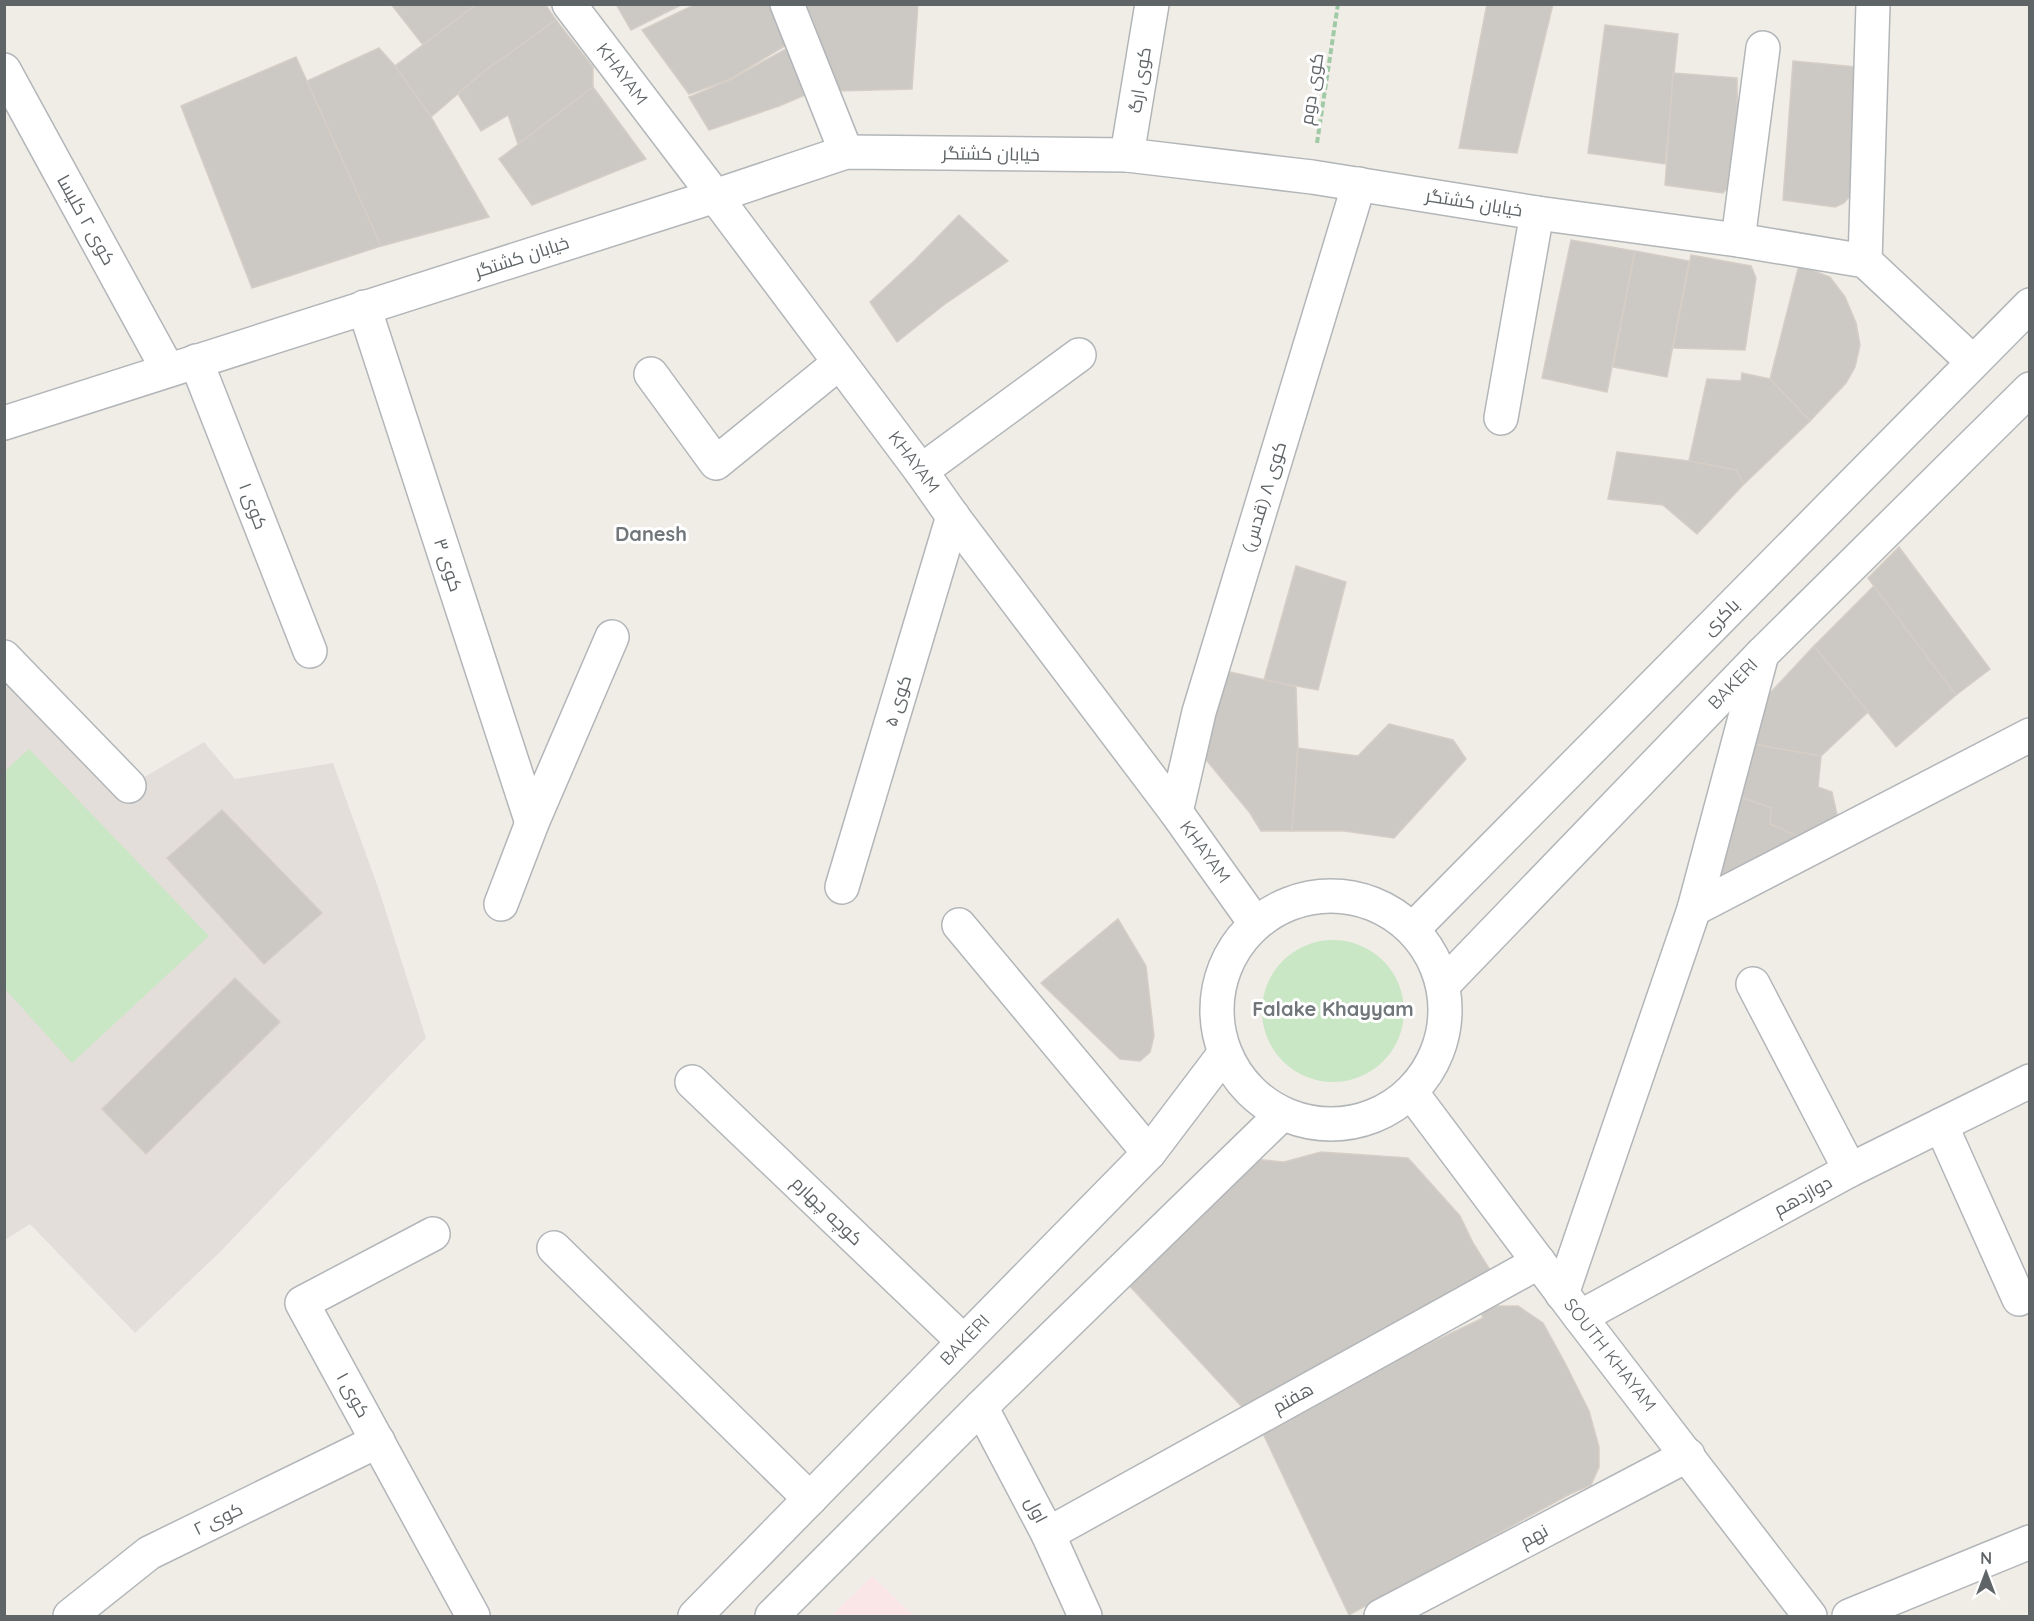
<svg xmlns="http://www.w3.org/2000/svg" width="2034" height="1621" font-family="Quicksand,Cairo,sans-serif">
	<rect width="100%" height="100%" fill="#f0ede7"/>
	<polygon fill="#e3ded9" points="4,657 129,786 204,742 235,779 333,763 380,893 426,1038 220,1252 135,1333 30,1224 5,1240"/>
	<polygon fill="#fbe6e7" points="872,1576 914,1616 831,1616"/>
	<g fill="#cae7c5">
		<polygon points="29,749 209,936 72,1063 5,989 5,771"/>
		<circle cx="1333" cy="1011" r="71"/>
	</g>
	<g fill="#ccc8c4" stroke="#d5cec6" stroke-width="1.5">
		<polygon points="391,4 477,4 423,45"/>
		<polygon points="477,4 545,4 556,20 482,73 431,117 395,66"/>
		<polygon points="616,4 683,4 631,30"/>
		<polygon points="696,4 774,4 790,43 728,80 689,94 642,30"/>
		<polygon points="801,4 918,4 912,89 837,91"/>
		<polygon points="1487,4 1553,4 1517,153 1459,148"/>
		<polygon points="556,20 593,67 593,87 518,144 508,115 481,131 458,94 482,73"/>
		<polygon points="1605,25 1678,34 1665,164 1588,153"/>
		<polygon points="793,45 812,92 779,106 709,130 689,97 730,80"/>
		<polygon points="379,48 395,66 431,117 489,217 381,246 307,81"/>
		<polygon points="296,57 381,246 252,288 181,106"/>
		<polygon points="1793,61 1856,67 1856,189 1844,203 1835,207 1783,200"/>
		<polygon points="1673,73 1737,78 1738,177 1723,193 1665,185"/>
		<polygon points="593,87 646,159 532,205 499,159"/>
		<polygon points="959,215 1008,261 945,304 897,342 870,302 914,261"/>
		<polygon points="1571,240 1635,251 1607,392 1542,378"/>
		<polygon points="1635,251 1689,261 1667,377 1613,367"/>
		<polygon points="1691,255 1751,266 1756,278 1745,350 1673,348"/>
		<polygon points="1799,265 1830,277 1845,297 1856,323 1860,345 1855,367 1846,383 1810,421 1770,379"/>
		<polygon points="1742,373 1770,379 1810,421 1744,484 1736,470 1689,461 1707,379 1741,381"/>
		<polygon points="1617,452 1689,461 1736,470 1744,484 1697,534 1663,505 1608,499"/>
		<polygon points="1899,547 1990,669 1956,695 1868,578"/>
		<polygon points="1296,566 1346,582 1318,690 1264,680"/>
		<polygon points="1874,586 1956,695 1896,747 1814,646"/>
		<polygon points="1814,646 1868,712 1821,756 1752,744 1757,707"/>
		<polygon points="1217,669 1296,687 1298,748 1292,831 1261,831 1250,813 1198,750"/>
		<polygon points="1389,724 1453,740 1466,759 1394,838 1344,831 1292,831 1298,748 1358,756"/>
		<polygon points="1752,744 1821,756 1818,787 1832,792 1838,819 1802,838 1770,824 1771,808 1739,796"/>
		<polygon points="1735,795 1771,808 1770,824 1802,838 1716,878"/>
		<polygon points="222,810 322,913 264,964 167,858"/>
		<polygon points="1118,919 1146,966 1154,1036 1150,1052 1140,1061 1120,1059 1041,983"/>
		<polygon points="235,978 280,1022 146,1154 102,1109"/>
		<polygon points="1321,1152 1408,1158 1460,1216 1473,1243 1492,1273 1244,1409 1126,1282 1252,1159 1284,1162"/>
		<polygon points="1496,1306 1518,1306 1543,1323 1565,1363 1589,1411 1599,1447 1599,1467 1591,1485 1570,1494 1349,1615 1259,1425 1483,1318 1481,1313"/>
	</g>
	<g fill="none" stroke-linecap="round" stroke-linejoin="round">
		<g stroke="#b2b6b9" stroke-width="36">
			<polyline id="pedestrian" points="569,4 715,196"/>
		</g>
		<g stroke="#b2b6b9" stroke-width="36">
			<g id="minor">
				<polyline points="787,4 846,152"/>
				<polyline points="4,70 168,370"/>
				<polyline points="1127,155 1152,4"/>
				<polyline points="1738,240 1763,48"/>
				<polyline points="1865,261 1873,4"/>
				<polyline points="364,307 532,823"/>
				<polyline points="196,361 310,651"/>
				<polyline points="651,374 716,463 839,363"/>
				<polyline points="1501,418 1537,213"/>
				<polyline points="921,471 1079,355"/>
				<polyline points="4,657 129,786"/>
				<polyline points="1176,812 1199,712 1359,184"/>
				<polyline points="842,887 953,516"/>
				<polyline points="501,904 532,823 612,637"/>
				<polyline points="1694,909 2030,735"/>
				<polyline points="959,925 1149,1153"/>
				<polyline points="1753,984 1850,1170"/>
				<polyline points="692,1082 963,1341"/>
				<polyline points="1941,1125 2019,1299"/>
				<polyline points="433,1234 302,1303 473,1616"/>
				<polyline points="554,1248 810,1499"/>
				<polyline points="1562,1294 1694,909 1762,654"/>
				<polyline points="1580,1317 1850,1170 2030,1081"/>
				<polyline points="981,1407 1048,1534 1085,1616"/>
				<polyline points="1048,1534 1539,1262"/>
				<polyline points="70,1616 149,1553 378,1441"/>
				<polyline points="1381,1616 1688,1455"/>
				<polyline points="1849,1616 2030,1542"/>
			</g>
		</g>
		<g stroke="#b2b6b9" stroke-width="36">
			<polyline id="tertiary" points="4,423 715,196 846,152 1127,155 1312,177 1537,213 1738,240 1865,261 1973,362"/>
		</g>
		<g stroke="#b2b6b9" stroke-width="36">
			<g id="secondary">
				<polyline points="715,196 921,471 954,518 1176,812 1255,923"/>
				<circle cx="1331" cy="1010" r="114"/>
				<polyline points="1413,929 2030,305"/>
				<polyline points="1443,985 1762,654 2030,389"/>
				<polyline points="1411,1092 1580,1317 1810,1616"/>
				<polyline points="695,1616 1149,1153 1224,1054"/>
				<polyline points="772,1616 981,1407 1282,1114"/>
			</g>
		</g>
		<polyline stroke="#a0caa5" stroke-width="4" stroke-dasharray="6 3" stroke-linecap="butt" points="1317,143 1338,4"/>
		<use href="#pedestrian" stroke="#fff" stroke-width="33"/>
		<use href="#minor" stroke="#fff" stroke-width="33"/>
		<use href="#tertiary" stroke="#fff" stroke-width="33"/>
		<use href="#secondary" stroke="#fff" stroke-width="33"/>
	</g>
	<g text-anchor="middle" stroke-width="6" stroke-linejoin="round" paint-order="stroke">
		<g font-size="18" fill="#5f6467" stroke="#fff">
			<text transform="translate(622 74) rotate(53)" y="6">KHAYAM</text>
			<text transform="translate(1140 80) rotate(-81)" y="6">کوی ارگ</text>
			<text transform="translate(1312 89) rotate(-81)" y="6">کوی دوم</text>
			<text transform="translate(991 154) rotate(1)" y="6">خیابان کشتگر</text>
			<text transform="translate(1474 203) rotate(9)" y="6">خیابان کشتگر</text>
			<text transform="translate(86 220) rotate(61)" y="6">کوی ۲ کلیسا</text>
			<text transform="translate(522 257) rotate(-18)" y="6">خیابان کشتگر</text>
			<text transform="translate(914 462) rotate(53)" y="6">KHAYAM</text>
			<text transform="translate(1264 497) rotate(-73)" y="6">کوی ۸ (قدس)</text>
			<text transform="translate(253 506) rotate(69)" y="6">کوی ۱</text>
			<text transform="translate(448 565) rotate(72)" y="6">کوی ۳</text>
			<text transform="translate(1721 617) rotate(-45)" y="6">باکری</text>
			<text transform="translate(1733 684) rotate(-46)" y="6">BAKERI</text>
			<text transform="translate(898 701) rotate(-73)" y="6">کوی ۵</text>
			<text transform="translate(1205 852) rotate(54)" y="6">KHAYAM</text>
			<text transform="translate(1803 1196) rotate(-29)" y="6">دوازدهم</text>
			<text transform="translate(827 1211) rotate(44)" y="6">کوچه چهارم</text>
			<text transform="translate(965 1340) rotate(-46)" y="6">BAKERI</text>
			<text transform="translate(1610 1355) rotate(52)" y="6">SOUTH KHAYAM</text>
			<text transform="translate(353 1395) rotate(61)" y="6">کوی ۱</text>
			<text transform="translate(1293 1398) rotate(-29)" y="6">هفتم</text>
			<text transform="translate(1036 1510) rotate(62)" y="6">اول</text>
			<text transform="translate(218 1519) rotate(-26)" y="6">کوی ۲</text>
			<text transform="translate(1534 1536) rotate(-28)" y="6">نهم</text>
		</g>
		<g font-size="20" font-weight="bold" fill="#707679" stroke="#fff">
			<text x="651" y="541">Danesh</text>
			<text x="1333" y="1016">Falake Khayyam</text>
		</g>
	</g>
	<rect width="2034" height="1621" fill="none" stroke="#5f6467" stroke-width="12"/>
	<g transform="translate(1986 1573)" stroke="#ffffff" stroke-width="4.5" paint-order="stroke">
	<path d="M0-4.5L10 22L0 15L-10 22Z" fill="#5f6467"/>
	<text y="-9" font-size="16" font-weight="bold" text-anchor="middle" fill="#5f6467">N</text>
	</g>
</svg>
